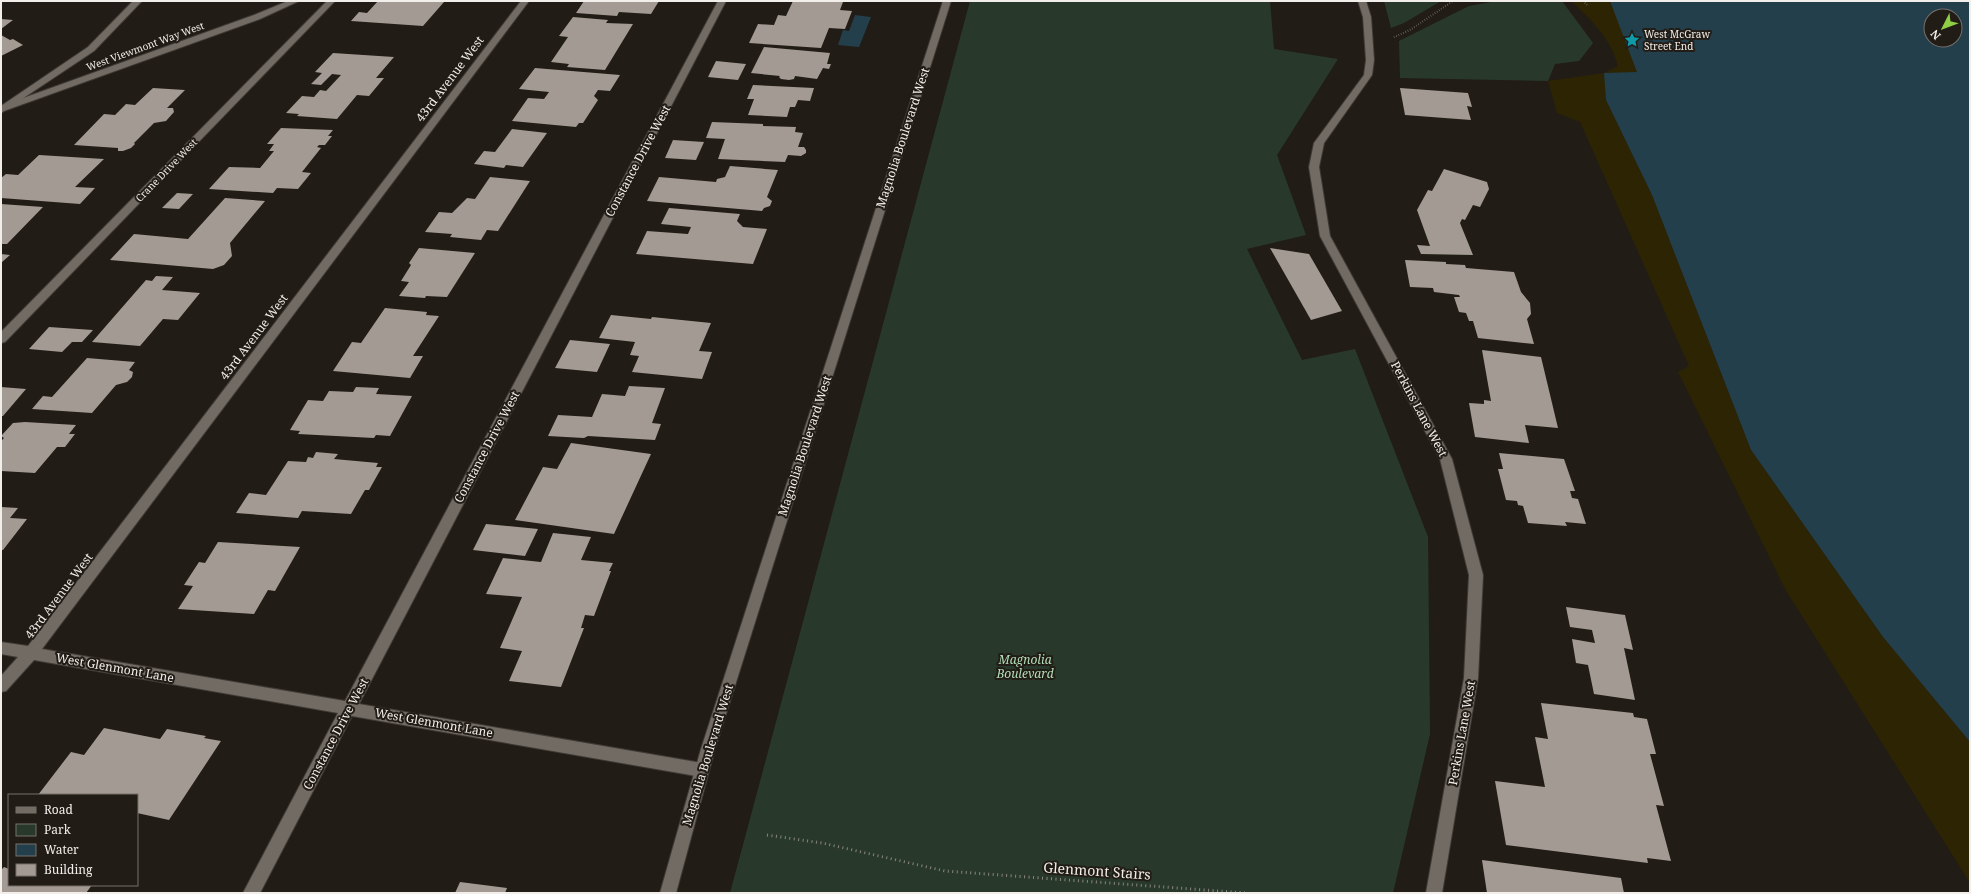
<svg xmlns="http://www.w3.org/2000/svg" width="1971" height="894" font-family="'Noto Serif',serif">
	<rect width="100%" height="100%" fill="#221c16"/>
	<g fill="#28392b">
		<polygon points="970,1 1270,1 1274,49 1338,59 1277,155 1306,235 1247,249 1302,360 1355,349 1428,537 1430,734 1393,893 730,893"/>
		<polygon points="1384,1 1441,1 1404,23 1391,28"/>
		<polygon points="1497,1 1562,1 1593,43 1579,61 1555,64 1548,81 1400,78 1399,41 1469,6"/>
	</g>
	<path fill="#2c2403" d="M1571,1H1642L1669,74L1605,73L1606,100L1652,195L1751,450L1883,637L1970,742V883L1785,589L1678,372L1689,366L1580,122L1557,113L1548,81L1604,73L1618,66C1611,38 1591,20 1571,1Z"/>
	<g fill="#233f4c" fill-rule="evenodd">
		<path d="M1610,1H1970V742L1883,637L1751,450L1652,195L1606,100L1604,73L1637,72ZM1931,16H1955V40H1931Z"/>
		<polygon points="855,15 871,17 859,47 838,45 843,30 849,31"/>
	</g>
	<g fill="#a39a93">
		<polygon points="378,1 434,1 444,2 423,26 351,21 359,12 367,13"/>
		<polygon points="584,1 659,1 651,14 619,12 617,16 576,13"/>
		<polygon points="793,1 843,2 840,10 852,11 845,29 829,28 821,48 749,43 758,24 774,25 778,15 786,16"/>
		<polygon points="573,17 608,20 606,23 633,24 605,70 567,67 569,64 551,62 568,37 559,36"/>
		<polygon points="1,19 13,20 1,29"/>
		<polygon points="1,35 10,40 13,39 23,45 1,56"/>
		<polygon points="764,47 830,53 827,64 831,64 829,69 823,68 817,79 795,76 794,79 789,80 781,79 779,77 780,76 751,73"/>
		<polygon points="333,53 394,57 376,78 384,78 369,96 357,95 337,119 297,116 299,114 286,113 302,96 314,97 320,90 326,91 341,75 332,74 321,85 311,84 322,73 315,72"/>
		<polygon points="716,61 746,64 738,80 708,77"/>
		<polygon points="535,68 620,75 610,91 598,90 594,96 598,100 583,123 579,123 576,127 512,121 528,98 544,99 549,92 519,89"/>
		<polygon points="753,85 814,88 810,101 798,100 795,107 790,107 787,117 748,115 754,99 747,99"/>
		<polygon points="153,88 185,90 167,108 173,108 174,112 166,121 154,123 134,143 135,144 131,148 123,151 118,151 118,148 74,145 104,114 115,115 126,104 135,105"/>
		<polygon points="1400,88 1468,93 1472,107 1467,106 1471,120 1405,115"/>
		<polygon points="712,122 763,124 763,126 796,127 795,132 803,133 798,147 804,147 806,150 806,153 801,156 788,155 785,162 718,159 725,139 706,138"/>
		<polygon points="281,128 333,130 328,136 332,136 325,145 319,145 317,147 321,148 302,172 311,173 298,189 277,188 273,193 209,189 229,167 260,168 274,151 269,151 274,144 267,144"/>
		<polygon points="512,129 547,133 523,167 506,165 504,168 474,164 484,151 495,152"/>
		<polygon points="673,140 704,142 696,160 665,158"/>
		<polygon points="39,155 104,159 75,187 95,188 80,204 1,198 1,178 6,174 18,175"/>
		<polygon points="730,166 778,170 767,197 772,201 770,206 764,208 762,211 647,201 659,177 716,182 717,179 725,177"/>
		<polygon points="1444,169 1487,182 1489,189 1480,207 1473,205 1465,220 1462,219 1460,223 1473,255 1421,254 1417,245 1430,246 1417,210 1428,190 1432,191"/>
		<polygon points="490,177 530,181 498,231 487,230 481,240 450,237 452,234 425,232 439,212 452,213 467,198 475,199"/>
		<polygon points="177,193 193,194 179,209 162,208"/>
		<polygon points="225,198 265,201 230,243 232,256 224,265 213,269 110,260 134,234 188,239"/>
		<polygon points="1,204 43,207 7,244 1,244"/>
		<polygon points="669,208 740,214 737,221 743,227 767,229 753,264 636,254 647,231 688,234 691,227 661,224"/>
		<polygon points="419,248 475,253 447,297 426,296 425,298 399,296 409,282 401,281 411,265 409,263"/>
		<polygon points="1270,248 1309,254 1342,311 1311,320"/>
		<polygon points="1,254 10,255 1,263"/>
		<polygon points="1405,260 1446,262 1446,264 1465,265 1466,268 1514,272 1521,292 1530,303 1531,314 1527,319 1534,344 1478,338 1473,321 1469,321 1466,313 1459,312 1454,297 1460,297 1459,295 1434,292 1433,288 1410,287"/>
		<polygon points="156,276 173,277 162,290 200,293 178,320 163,319 140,346 92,342 146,280 152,281"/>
		<polygon points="385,308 427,312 426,315 439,316 413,356 423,356 410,378 333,371 352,342 361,343"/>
		<polygon points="611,315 651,319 652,317 711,323 699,351 712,352 702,379 632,372 639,356 630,355 635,342 599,338"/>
		<polygon points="49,327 93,330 82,342 72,342 62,352 29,349"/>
		<polygon points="570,340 610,344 597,372 555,368"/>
		<polygon points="1482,350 1541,357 1558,428 1525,425 1529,443 1475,437 1469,403 1484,404 1484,400 1491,401"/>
		<polygon points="87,358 135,362 129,370 133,372 132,377 127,382 116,385 92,413 32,409 43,396 52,397"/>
		<polygon points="629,386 665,388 652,423 661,424 655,440 588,436 584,438 548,436 558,415 592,417 602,394 625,396"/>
		<polygon points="1,387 26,389 3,416 1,416"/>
		<polygon points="356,387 379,388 376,394 412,396 390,436 376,435 374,438 298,434 300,431 290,430 308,400 323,401 329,391 353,392"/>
		<polygon points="25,422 76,425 69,434 75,434 65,447 57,447 35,473 1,471 1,441 4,438 1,436 13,423"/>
		<polygon points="571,443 651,454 614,534 515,520 543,467 557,469"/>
		<polygon points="316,452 338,454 334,459 378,463 376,467 382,467 369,490 365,490 351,514 302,511 298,518 236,513 249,493 266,495 288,461 306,462 308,457 313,458"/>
		<polygon points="1499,453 1564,459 1575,491 1570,491 1572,498 1578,499 1586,524 1565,522 1567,526 1528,523 1523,506 1518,505 1517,501 1506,500 1498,469 1503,469"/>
		<polygon points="1,507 18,508 10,518 27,519 3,550 1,550"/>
		<polygon points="486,524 538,529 525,556 473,550"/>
		<polygon points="553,533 591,537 581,560 613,563 609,571 611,571 594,616 585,615 581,628 584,628 561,687 509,681 522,651 500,648 522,597 486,594 503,558 541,562"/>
		<polygon points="218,542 300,547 275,591 268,590 254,614 178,609 193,586 184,585 199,562 205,563"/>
		<polygon points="1566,607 1625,615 1633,650 1624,648 1635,700 1594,694 1588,665 1576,663 1572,639 1595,643 1592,630 1570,627"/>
		<polygon points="1541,703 1633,713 1634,717 1647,719 1656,754 1650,754 1664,806 1656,805 1671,861 1647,858 1648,863 1506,845 1495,781 1545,787 1535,737 1548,739"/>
		<polygon points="104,728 160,739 167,729 206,736 204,738 221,741 169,820 137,813 137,795 38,795 71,752 84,755"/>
		<polygon points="1482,860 1621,878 1624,893 1487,893"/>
		<polygon points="4,867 9,869 9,885 92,885 86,893 1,893 1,870"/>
		<polygon points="460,882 507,888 505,893 455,893"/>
	</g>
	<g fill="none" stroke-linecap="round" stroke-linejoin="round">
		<g stroke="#3f3a36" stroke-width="2">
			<g id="minor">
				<polygon points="133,1 142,1 94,51 1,113 1,106 88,47"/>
				<polygon points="327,1 335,1 5,342 1,343 1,332"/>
				<polygon points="521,1 529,1 42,649 345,701 718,1 726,1 359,704 702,763 707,765 709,770 707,775 702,777 352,716 260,893 243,893 338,713 34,660 6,691 1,692 1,676 18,657 1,654 1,642 28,646"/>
				<polygon points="1358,1 1366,1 1371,17 1374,60 1372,75 1324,143 1319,167 1330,236 1452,459 1483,575 1478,678 1442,893 1426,893 1464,678 1469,575 1440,459 1320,236 1309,167 1314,143 1364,75 1366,60 1363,17"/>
			</g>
		</g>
		<g stroke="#3f3a36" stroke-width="2">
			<g id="tertiary">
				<polygon points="288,1 299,1 260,19 1,112 1,106 254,15"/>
				<polygon points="943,1 951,1 715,749 676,893 660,893 701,749"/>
			</g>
		</g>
		<g stroke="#89847f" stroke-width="2" stroke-dasharray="0.5 2" stroke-linecap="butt">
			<polyline points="1583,1 1588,6"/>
			<polyline points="1394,37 1410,30 1453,1"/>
		</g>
		<polyline stroke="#89847f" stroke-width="3" stroke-dasharray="1 3.5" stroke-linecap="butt" points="767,835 822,843 945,871 1246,893"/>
		<use href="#minor" fill="#726b63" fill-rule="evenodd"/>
		<use href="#tertiary" fill="#726b63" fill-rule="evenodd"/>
	</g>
	<defs>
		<g id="sight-bare" transform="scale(1.2)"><path d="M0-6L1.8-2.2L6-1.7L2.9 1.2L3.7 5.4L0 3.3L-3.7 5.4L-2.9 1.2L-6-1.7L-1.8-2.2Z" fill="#0f9aa8" stroke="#221c16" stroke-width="2.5" paint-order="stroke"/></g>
	</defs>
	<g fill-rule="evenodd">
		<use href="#sight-bare" x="1632" y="40"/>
	</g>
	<g text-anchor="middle" stroke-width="4" stroke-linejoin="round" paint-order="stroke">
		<g font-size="10" fill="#f2eee9" stroke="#221c16" text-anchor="start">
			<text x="1644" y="38">West McGraw<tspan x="1644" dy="12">Street End</tspan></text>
		</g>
		<g font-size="10" fill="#f2eee9" stroke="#221c16">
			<text transform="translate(145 46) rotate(-20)" y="4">West Viewmont Way West</text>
			<text transform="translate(166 170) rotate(-46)" y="4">Crane Drive West</text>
		</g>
		<g font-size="12" fill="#f2eee9" stroke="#221c16">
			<text transform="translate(450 79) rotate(-53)" y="4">43rd Avenue West</text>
			<text transform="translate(903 138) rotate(-72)" y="4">Magnolia Boulevard West</text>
			<text transform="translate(638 161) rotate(-62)" y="4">Constance Drive West</text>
			<text transform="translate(254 337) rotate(-53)" y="4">43rd Avenue West</text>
			<text transform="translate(1419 409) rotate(62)" y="4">Perkins Lane West</text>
			<text transform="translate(805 446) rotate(-72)" y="4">Magnolia Boulevard West</text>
			<text transform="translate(487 447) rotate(-62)" y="4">Constance Drive West</text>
			<text transform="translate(59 596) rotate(-53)" y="4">43rd Avenue West</text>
			<text transform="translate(115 668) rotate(10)" y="4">West Glenmont Lane</text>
			<text transform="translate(434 723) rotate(10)" y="4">West Glenmont Lane</text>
			<text transform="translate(1462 733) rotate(-80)" y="4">Perkins Lane West</text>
			<text transform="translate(336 734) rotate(-62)" y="4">Constance Drive West</text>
			<text transform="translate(708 755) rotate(-73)" y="4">Magnolia Boulevard West</text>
		</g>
		<g font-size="12" font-style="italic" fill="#b2dfb8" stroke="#221c16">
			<text x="1025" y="664">Magnolia<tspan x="1025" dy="14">Boulevard</tspan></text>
		</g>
		<g font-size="14" fill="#f2eee9" stroke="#221c16">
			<text transform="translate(1097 871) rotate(4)" y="5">Glenmont Stairs</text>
		</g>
	</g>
	<rect width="1971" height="894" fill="none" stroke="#f2eee9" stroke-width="4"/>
	<rect x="8" y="794" width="130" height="92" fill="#221c16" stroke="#75706a"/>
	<rect x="16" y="807" width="20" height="6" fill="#726b63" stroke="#75706a"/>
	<text x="44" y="814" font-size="12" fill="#f2eee9">Road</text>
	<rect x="16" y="824" width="20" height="12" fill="#28392b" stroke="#75706a"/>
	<text x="44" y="834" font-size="12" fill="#f2eee9">Park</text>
	<rect x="16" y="844" width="20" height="12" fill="#233f4c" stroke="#75706a"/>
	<text x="44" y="854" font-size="12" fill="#f2eee9">Water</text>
	<rect x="16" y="864" width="20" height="12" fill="#a39a93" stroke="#75706a"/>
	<text x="44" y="874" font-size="12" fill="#f2eee9">Building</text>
	<g transform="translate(1943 28) rotate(228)"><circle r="19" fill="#221c16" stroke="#75706a"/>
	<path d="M0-3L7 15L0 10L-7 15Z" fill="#8dce44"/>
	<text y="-6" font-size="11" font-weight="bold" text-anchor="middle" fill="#f2eee9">N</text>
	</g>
</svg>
